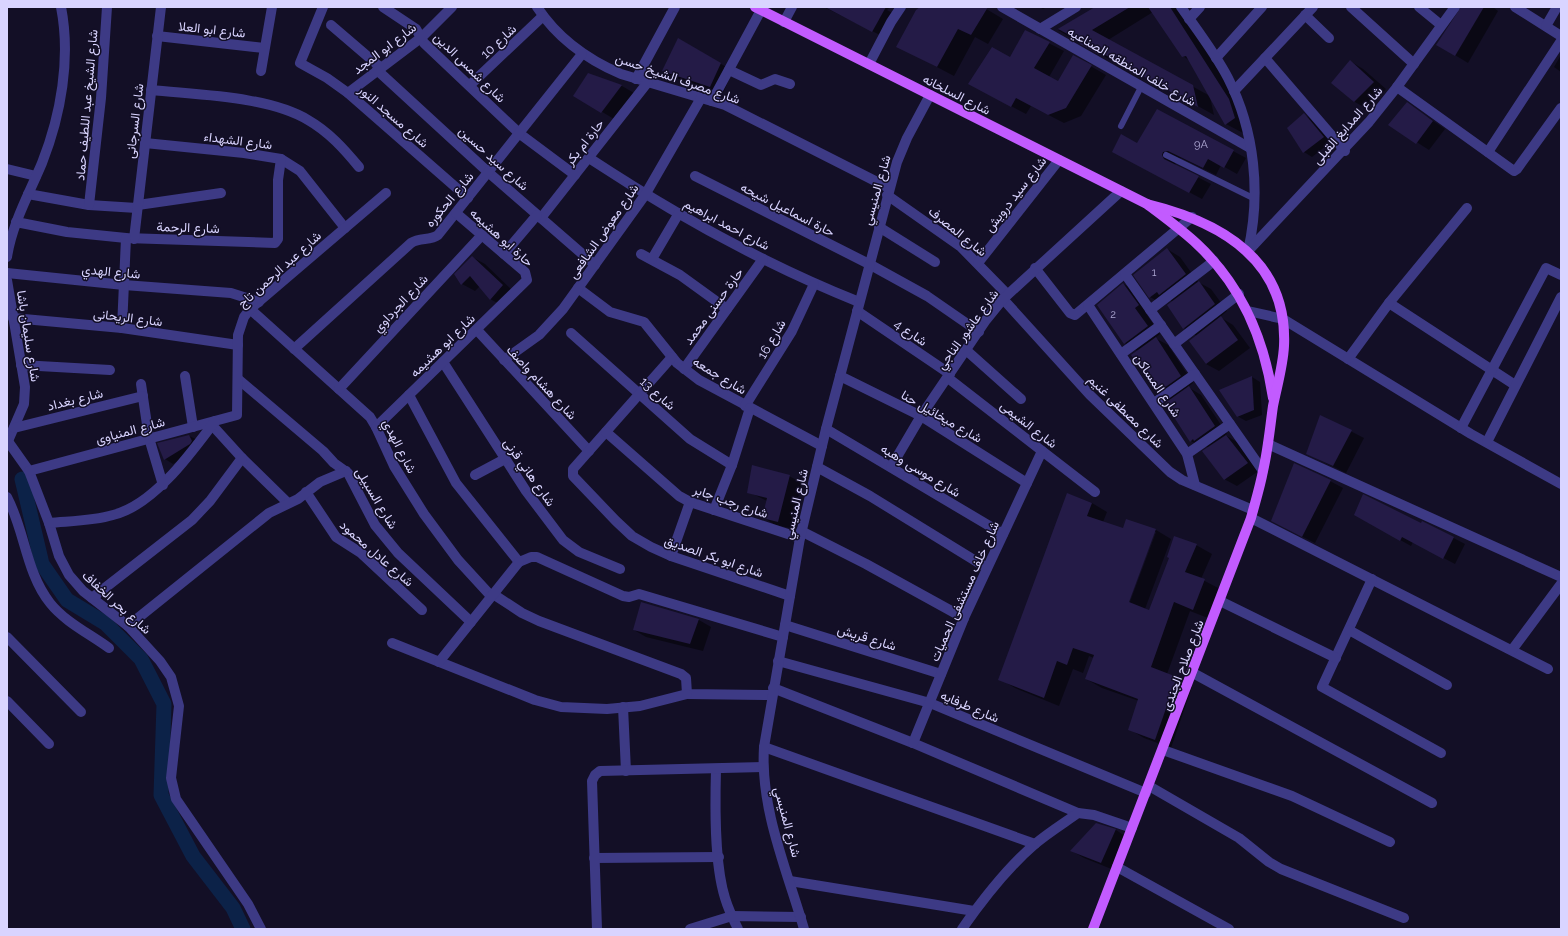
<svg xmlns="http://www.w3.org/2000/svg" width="1568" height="936" font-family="Raleway,Vazirmatn,sans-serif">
	<rect width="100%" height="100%" fill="#130f26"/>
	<g fill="#0007" fill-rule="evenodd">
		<polygon points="824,7 890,7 887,10 894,14 882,36"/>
		<polygon points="922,7 983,7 1003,19 988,44 975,37 954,76 897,46"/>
		<polygon points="1039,7 1047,7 1043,9"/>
		<path d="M1097,7H1178L1202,40L1251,128L1243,133L1226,124L1210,97L1214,115L1117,61L1116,63L1081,43L1082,41L1076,38L1073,39L1058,30ZM1153,12L1183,56L1190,61L1210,96L1108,40Z"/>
		<polygon points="1462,7 1493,7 1498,11 1468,63 1437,44"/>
		<polygon points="1025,31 1064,51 1049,77 1058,82 1073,56 1106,75 1081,116 1064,123 1031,106 1026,114 984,92 1011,58"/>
		<polygon points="679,39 733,71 723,93 676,78 663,71"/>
		<polygon points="1561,55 1561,72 1554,67"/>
		<polygon points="1350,61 1363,69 1386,89 1367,109 1355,102 1333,83"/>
		<polygon points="588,74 622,86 634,93 614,119 574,95"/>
		<polygon points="1407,103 1445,129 1429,150 1390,125"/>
		<polygon points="1157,110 1246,158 1237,174 1221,165 1216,175 1181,158 1174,160 1176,166 1211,184 1202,199 1125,158 1138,144"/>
		<polygon points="1304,115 1312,119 1331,142 1312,157 1304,152 1288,129"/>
		<polygon points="1167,249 1180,257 1198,282 1211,289 1227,311 1220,317 1233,325 1250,348 1219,371 1206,364 1197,336 1184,328 1173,302 1169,299 1163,304 1150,297"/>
		<polygon points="472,257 485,264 515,293 503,306 490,299 480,286 475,291 462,284"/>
		<polygon points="1123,284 1136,291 1151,313 1147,315 1160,334 1155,338 1168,345 1193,383 1188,387 1201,395 1227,434 1225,435 1239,443 1260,470 1237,486 1224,479 1209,448 1206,446 1203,448 1191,441 1172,400 1158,392 1138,351 1125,343"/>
		<polygon points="1252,377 1260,382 1262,415 1246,421 1237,416"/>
		<polygon points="1321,416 1364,438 1346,473 1308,454"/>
		<polygon points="189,436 198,440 198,448 173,464 165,459 159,444"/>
		<polygon points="789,476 802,483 790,528 775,525 763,517 767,501 749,492"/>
		<polygon points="1330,481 1343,488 1315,543 1285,528"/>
		<path d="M1068,494L1092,503L1107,512L1103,522L1123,529L1127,520L1156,530L1171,539L1145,609L1149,611L1196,545L1212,554L1201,579L1220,589L1208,618L1190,611L1167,674L1192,687L1171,748L1144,738L1129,729L1139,701L1102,688L1086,679L1094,658L1089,656L1083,673L1073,669L1059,706L1015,688L1000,679ZM1154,532H1156L1128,607L1126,606Z"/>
		<polygon points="1366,521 1421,525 1423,522 1465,544 1455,564 1413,542 1411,546"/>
		<polygon points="699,620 711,627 703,651 646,637 634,630"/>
		<polygon points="1097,824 1116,830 1128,838 1114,870 1084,858 1072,851"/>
	</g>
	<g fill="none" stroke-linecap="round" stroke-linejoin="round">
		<polyline stroke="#0c2248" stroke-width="15" points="22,479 42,564 67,600 105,623 141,659 164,704 161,795 193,856 233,908 243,929"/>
	</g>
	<g fill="#241b47">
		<polygon points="825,7 886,7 872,32"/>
		<polygon points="920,7 988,7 971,35 958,29 937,67 896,47 916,10"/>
		<polygon points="1095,7 1130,7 1092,30 1193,85 1198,107 1100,52 1098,54 1080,44 1081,41 1058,29 1056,30"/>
		<polygon points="1148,7 1170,7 1229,99 1235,118 1225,125 1186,56 1182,57"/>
		<polygon points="1461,7 1484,7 1455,56 1436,45"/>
		<polygon points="1025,30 1050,42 1034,68 1058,81 1073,55 1092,65 1066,108 1048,115 1016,98 1011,107 968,84 992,47 1010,57"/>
		<polygon points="678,38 721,63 710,87 662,71"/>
		<polygon points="1350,60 1374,82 1354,102 1331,83"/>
		<polygon points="588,73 622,85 601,113 573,96"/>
		<polygon points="1407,102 1433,121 1416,144 1388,125"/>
		<polygon points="1157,109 1234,150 1224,168 1208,159 1203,168 1168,151 1163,152 1162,155 1164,159 1199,176 1189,193 1112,152 1121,134 1137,143"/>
		<polygon points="1304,113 1324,137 1303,153 1287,128"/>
		<polygon points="1167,248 1186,274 1159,295 1157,292 1149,298 1133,275"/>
		<polygon points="472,256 503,285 490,300 470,276 461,285 454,274"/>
		<polygon points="1199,281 1215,304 1183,329 1167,305"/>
		<polygon points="1123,283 1139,305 1135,308 1148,326 1124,344 1097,305"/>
		<polygon points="1221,316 1238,340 1206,364 1189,341"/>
		<polygon points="1156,337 1181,376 1157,393 1131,355"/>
		<polygon points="1252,376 1254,410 1237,417 1219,390"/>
		<polygon points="1189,386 1215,426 1194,441 1193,439 1190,442 1165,403"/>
		<polygon points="1320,415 1352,430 1333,466 1306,454"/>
		<polygon points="189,435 192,441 190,444 164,460 157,443"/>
		<polygon points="1226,435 1248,463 1224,480 1202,451"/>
		<polygon points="1294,463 1331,480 1302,537 1271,521"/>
		<polygon points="752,465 790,475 778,522 762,518 767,498 747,493"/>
		<polygon points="1067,493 1092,503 1087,516 1123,528 1126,519 1156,529 1129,602 1149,610 1169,558 1167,557 1174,536 1197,544 1185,572 1205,579 1193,610 1174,602 1151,667 1177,677 1155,740 1128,730 1138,699 1085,679 1094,655 1073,648 1067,665 1057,661 1044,698 998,680"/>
		<polygon points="1363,494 1421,523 1422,521 1454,537 1443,559 1402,537 1400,541 1354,515"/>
		<polygon points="641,602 699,619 690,644 633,630"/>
		<polygon points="1096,823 1116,829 1101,863 1070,851"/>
	</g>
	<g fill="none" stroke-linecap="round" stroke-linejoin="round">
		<g stroke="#3d3a85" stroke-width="6">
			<polyline points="1121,126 1141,87"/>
			<polyline points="1166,155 1255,199"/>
		</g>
		<g stroke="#3d3a85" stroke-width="10">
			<polyline points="323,7 300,63 327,78 348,93 468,198"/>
			<polyline points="383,7 416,29 424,43 520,134 575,175"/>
			<path d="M537,7C558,39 586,59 621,74L725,105L889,188"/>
			<polyline points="1002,7 1250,148"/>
			<polyline points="1351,7 1414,64"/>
			<polyline points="1419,7 1441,25"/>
			<polyline points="1515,7 1561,36"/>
			<polyline points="1305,15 1329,38"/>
			<polyline points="1189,19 1200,7"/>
			<polyline points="784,22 792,7"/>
			<polyline points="331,25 380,67"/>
			<polyline points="1546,26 1557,7"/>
			<polyline points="1040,29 1076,7"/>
			<polyline points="157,36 264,48"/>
			<polyline points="1216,58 1262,7"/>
			<polyline points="1265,58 1345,151"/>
			<polyline points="869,64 891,22 901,7"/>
			<polyline points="377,70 488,172 595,265"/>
			<polyline points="729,70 761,85 775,79 790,84"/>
			<polyline points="261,71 272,7"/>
			<polyline points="636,79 675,7"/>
			<polyline points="470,85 543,16"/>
			<polyline points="1397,87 1514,171 1517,169 1561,108"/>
			<path d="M151,90C198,95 268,96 308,120C329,132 344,149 359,167"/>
			<polyline points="1234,91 1313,7"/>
			<polyline points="348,93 422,37 452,7"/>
			<polyline points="712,101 761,10"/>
			<polyline points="145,143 244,153 281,159 300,171 345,228"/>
			<polyline points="1488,152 1561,41"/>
			<path d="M589,158C674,214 764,264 859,302"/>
			<polyline points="7,169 36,176"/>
			<polyline points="695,176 869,264 927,296 979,332"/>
			<polyline points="28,194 89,205 137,208"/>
			<polyline points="887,195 961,247 1007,294"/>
			<polyline points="89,205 101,98 107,7"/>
			<polyline points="138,205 221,193"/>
			<polyline points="541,218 648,82"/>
			<polyline points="16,222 67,232 126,238 275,243 278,239 278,180 281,159"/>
			<polyline points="879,227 935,262"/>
			<polyline points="134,239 161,7"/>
			<polyline points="504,254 537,215"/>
			<polyline points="641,254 680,275 727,309"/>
			<path d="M7,257C12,224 29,194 42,163C61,115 71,58 61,7"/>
			<polyline points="652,259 679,213"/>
			<polyline points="978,263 1059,160"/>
			<polyline points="1035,268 1070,313 1075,315 1192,217"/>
			<polyline points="7,273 124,285 231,293 259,302"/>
			<polyline points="1125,274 1263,471"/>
			<polyline points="7,280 25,387 24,404 8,441"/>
			<polyline points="578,288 610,312 644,322 677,363 699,380 822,446"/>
			<polyline points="1003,299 1090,395 1170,472 1182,480 1253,510"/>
			<polyline points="1389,303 1515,385"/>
			<polyline points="1088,305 1187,454 1195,485"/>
			<polyline points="250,309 370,417 376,427 394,466 424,514 458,560 491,596"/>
			<polyline points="1150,310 1214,261"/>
			<polyline points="857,311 950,374"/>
			<polyline points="1248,311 1283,319 1471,434 1561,484"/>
			<polyline points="13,318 122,328 238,345"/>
			<polyline points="122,328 126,238"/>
			<polyline points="477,330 589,451"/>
			<polyline points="571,333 690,439 732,465"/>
			<polyline points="1174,344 1239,294"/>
			<path d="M294,349L411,243C420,237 430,241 438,235L582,54"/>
			<polyline points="966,350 1021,399"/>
			<polyline points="1121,354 1161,325"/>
			<polyline points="672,357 573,469 573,476 616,521 632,536 651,547 671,556 790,596"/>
			<polyline points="1348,359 1389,303 1467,208"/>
			<polyline points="504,360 539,335 563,309 645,195 701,98"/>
			<polyline points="443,362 526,491 563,540 579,552 620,569"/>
			<polyline points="21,365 110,370"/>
			<polyline points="684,369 763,259"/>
			<polyline points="185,376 193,427"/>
			<polyline points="840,376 921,416 1027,483"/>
			<polyline points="948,378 1095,492"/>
			<polyline points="238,379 323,451 334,463 348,473 375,525 398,553 471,622"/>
			<polyline points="141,384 149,438 163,485"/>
			<polyline points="339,389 482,235"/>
			<polyline points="409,395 456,483 519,562 531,557 537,557 623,596 629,597 639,594 783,637"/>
			<polyline points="1154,403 1195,374"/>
			<polyline points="745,406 792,331 814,284"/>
			<polyline points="212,425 242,458 288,503"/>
			<polyline points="376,427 527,280 525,272 456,213"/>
			<polyline points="14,428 143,396"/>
			<polyline points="1461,428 1546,268 1561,275"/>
			<polyline points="826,429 1003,534"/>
			<polyline points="606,432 679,496 690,502 800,538"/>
			<polyline points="7,440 29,471 49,523 59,556 69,575 83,591 128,626 160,661 171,677 179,706 171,778 176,799 248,904 261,929"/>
			<polyline points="1487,442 1561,297"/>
			<polyline points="1268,444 1561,577"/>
			<polyline points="1187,454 1230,424"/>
			<polyline points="817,467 870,496 987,568"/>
			<polyline points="891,467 921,416 986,320 1003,299 1121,191"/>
			<polyline points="29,471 237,415 238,335 244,317 250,309 386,193"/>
			<polyline points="475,475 505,459"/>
			<polyline points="306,492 336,537 361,553 422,610"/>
			<polyline points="714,510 732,465 750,408"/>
			<polyline points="1251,518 1548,669"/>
			<path d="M49,523C70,521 93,521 113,515C154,505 191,453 215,421"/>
			<polyline points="801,531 866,564 964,618"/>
			<polyline points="671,556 690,502"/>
			<polyline points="1372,579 1322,687 1441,753"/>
			<polyline points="493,594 522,613 539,621 681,674 686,678 687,694 772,695"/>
			<polyline points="92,598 192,520 210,501 242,458"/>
			<polyline points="1220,601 1336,658"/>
			<polyline points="785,625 941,674"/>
			<polyline points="128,626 269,513 298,499 320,482 346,471"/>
			<polyline points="1349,630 1447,685"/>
			<polyline points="7,637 81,712"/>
			<polyline points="392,643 535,700 561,707 607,709 640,706 687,694"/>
			<polyline points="1512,650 1561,584"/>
			<polyline points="778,661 930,703 1146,793"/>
			<polyline points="439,662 519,562"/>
			<polyline points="1193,673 1432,803"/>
			<polyline points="773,688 913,743 1078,813"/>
			<polyline points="7,701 49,744"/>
			<polyline points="623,707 626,771"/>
			<polyline points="913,743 964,618 1042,451"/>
			<polyline points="764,747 1035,844"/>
			<polyline points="1163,750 1292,796 1390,842"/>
			<path d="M716,769C715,805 714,863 725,898C728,908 733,919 738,929"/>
			<polyline points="1149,786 1239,838 1269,862 1281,869 1404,918"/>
			<polyline points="594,858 719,857"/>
			<polyline points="1117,867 1229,929"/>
			<polyline points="790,881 974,911"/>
			<polyline points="597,929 592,781 595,775 600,771 763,767"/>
			<polyline points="690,929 732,916 801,917"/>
			<path d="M804,929C787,870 760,809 764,747L800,538L826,429L897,162L907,138L930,95"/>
			<path d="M962,929C983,899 1007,868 1035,844C1048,833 1064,823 1078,813L1094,815L1132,828"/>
		</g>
		<g stroke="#3d3a85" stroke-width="10">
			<path d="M1181,7C1197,30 1215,53 1228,78C1255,131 1261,194 1248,251"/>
			<polyline points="1248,251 1369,122 1397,87 1455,7"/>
			<path d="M7,497C25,531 26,573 50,603C65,622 90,634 109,648"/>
		</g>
		<g stroke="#c25bff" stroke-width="10">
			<path d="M755,7L1147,204C1164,217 1182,230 1197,244C1242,286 1264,338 1273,398"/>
			<path d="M1093,929L1251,518C1255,503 1260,487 1263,471C1268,450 1270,427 1273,406C1277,386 1283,366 1284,346C1288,260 1221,222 1147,204"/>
		</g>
	</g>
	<g text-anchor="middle" stroke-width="3" stroke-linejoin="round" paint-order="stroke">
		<g font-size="11" fill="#aca6d1">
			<text x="1201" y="148">9A</text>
			<text x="1154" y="276">1</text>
			<text x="1113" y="318">2</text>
		</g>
		<g font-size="13" fill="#d9d4ff" stroke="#130f26">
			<text transform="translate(212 29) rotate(6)" y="5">شارع ابو العلا</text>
			<text transform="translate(498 41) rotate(-43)" y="5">شارع 10</text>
			<text transform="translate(384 48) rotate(-37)" y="5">شارع ابو المجد</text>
			<text transform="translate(1132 66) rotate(30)" y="5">شارع خلف المنطقه الصناعيه</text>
			<text transform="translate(470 67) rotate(44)" y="5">شارع شمس الدين</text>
			<text transform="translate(678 78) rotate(19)" y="5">شارع مصرف الشيخ حسن</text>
			<text transform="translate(957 94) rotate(27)" y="5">شارع السلخانه</text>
			<text transform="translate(86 105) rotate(-85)" y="5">شارع الشيخ عبد اللطيف حماد</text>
			<text transform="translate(394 116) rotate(41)" y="5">شارع مسجد النور</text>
			<text transform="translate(134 121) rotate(-83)" y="5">شارع السرجانى</text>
			<text transform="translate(1347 125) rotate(-49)" y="5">شارع المدابغ القبلى</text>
			<text transform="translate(238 140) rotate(7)" y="5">شارع الشهداء</text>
			<text transform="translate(584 142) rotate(-52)" y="5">حارة ام بكر</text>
			<text transform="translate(494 158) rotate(42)" y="5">شارع سيد حسين</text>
			<text transform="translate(876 190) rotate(-74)" y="5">شارع المنيسي</text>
			<text transform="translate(1015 194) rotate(-52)" y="5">شارع سيد درويش</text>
			<text transform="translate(449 199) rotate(-50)" y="5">شارع الحكوره</text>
			<text transform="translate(788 209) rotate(27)" y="5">حارة اسماعيل شيحه</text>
			<text transform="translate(727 224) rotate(28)" y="5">شارع احمد ابراهيم</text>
			<text transform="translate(188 227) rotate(2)" y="5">شارع الرحمة</text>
			<text transform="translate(603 231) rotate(-55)" y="5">شارع معوض الشافعى</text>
			<text transform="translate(958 231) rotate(39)" y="5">شارع المصرف</text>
			<text transform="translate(502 237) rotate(42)" y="5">حارة ابو هشيمه</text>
			<text transform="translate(279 269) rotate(-42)" y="5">شارع عبد الرحمن تاج</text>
			<text transform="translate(111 271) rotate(5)" y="5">شارع الهدي</text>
			<text transform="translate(400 303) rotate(-47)" y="5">شارع الجرداوي</text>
			<text transform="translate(713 306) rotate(-54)" y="5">حارة حسنى محمد</text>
			<text transform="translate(128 317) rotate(7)" y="5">شارع الريحانى</text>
			<text transform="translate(967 329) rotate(-54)" y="5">شارع عاشور الناجي</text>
			<text transform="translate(911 332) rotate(34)" y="5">شارع 4</text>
			<text transform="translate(29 336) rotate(81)" y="5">شارع سليمان باشا</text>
			<text transform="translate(771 339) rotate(-60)" y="5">شارع 16</text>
			<text transform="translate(442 345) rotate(-44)" y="5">شارع ابو هشيمه</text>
			<text transform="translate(720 375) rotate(31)" y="5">شارع جمعه</text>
			<text transform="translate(542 382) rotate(47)" y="5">شارع هشام واصف</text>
			<text transform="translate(1158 385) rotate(56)" y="5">شارع المساكن</text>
			<text transform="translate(658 393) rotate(42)" y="5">شارع 13</text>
			<text transform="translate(75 399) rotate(-14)" y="5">شارع بغداد</text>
			<text transform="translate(1126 411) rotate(44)" y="5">شارع مصطفى غنيم</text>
			<text transform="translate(942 416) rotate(30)" y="5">شارع ميخائيل حنا</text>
			<text transform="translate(1029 424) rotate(38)" y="5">شارع الشيمى</text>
			<text transform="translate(130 430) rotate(-15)" y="5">شارع المنياوى</text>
			<text transform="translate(400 446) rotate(63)" y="5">شارع الهدي</text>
			<text transform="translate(921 470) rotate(31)" y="5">شارع موسى وهبه</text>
			<text transform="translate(530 472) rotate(55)" y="5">شارع هاني قرنى</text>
			<text transform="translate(377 498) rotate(59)" y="5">شارع السبيلى</text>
			<text transform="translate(731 501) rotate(19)" y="5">شارع رجب جابر</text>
			<text transform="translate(795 504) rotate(-77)" y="5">شارع المنيسي</text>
			<text transform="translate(377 553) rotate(41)" y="5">شارع عادل محمود</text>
			<text transform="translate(714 556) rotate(19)" y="5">شارع ابو بكر الصديق</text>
			<text transform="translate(964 591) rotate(-66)" y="5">شارع خلف مستشفى الحميات</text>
			<text transform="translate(117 602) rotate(42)" y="5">شارع بحر الخفاف</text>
			<text transform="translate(867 637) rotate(17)" y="5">شارع قريش</text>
			<text transform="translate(1182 665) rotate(-69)" y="5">شارع صلاح الجندى</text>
			<text transform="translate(970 706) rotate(23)" y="5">شارع طرفايه</text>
			<text transform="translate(788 822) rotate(75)" y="5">شارع المنيسي</text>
		</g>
	</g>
	<rect width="1568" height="936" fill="none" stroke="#d9d4ff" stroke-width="16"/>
</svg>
